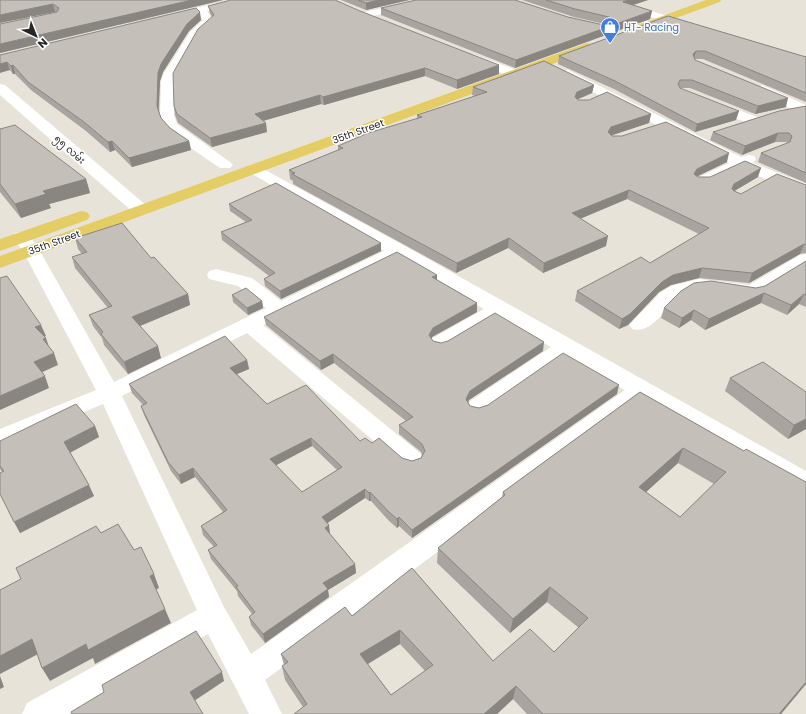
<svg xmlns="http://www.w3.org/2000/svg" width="806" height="714" font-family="Poppins,'Noto Sans Myanmar',sans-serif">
	<rect width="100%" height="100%" fill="#e8e3d9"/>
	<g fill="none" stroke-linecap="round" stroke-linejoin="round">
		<g fill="#fff" fill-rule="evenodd">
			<polygon points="230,0 248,0 247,2 207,11 214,21 198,36 173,81 174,115 177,124 230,162 233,165 230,168 220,168 173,136 164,126 160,115 161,81 164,73 190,32 203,20 199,13 170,20 165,17 166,15"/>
			<polygon points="415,0 433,0 432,2 365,18 360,15 361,13"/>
			<polygon points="651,11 692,23 693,25 688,28 647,16 646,14"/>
			<polygon points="473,54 517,70 519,73 513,77 509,76 469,60 467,58 469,56"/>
			<polygon points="568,70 741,157 749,155 754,156 756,159 753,163 806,184 806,195 741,169 707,185 695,185 693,182 695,179 729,163 564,77 562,74 564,71"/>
			<polygon points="762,85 806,105 806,112 798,112 757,92 756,89"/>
			<polygon points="712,100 757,117 759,120 757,123 747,123 707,107 705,104 707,101"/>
			<path d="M254,164L405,246L806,471V493L797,490L642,400L265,680L282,714H249L208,634L69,714H22L27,703L197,610L103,404L0,448V429L96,390L23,251L12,237L15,233C27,230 30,237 37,246L114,382L266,308L238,286L209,279L207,275L209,271L216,269L252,278L281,301L384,251L249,172L246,169L249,166ZM397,258L484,309L433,338L430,343L433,348L440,350L447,348L499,317L551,347L470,401L467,407L470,413L478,415L486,413L566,356L625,390L251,654L224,607L122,396L247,333L402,465L411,468L420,465L423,459L420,453L263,325Z"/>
			<path d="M806,254V267L760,295L753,297C732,295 702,283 683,295C666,305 653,335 632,329L629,325L660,293L671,286L699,279L749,285L800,255Z"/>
		</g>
		<polygon fill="#fff" fill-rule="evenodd" points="0,84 5,85 147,206 150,210 147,214 141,215 135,214 0,95"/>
		<g fill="#e3cd64" fill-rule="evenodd">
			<polygon points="706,0 721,0 720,2 646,29 642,30 636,27 638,25"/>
			<polygon points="587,43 591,44 593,47 591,50 0,268 0,256"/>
			<polygon points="81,211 87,212 90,216 87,220 0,251 0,239"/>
		</g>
	</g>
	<g fill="#a9a49f" fill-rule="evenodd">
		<polygon points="0,0 223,0 0,53 56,12"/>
		<polygon points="341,0 409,0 366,10"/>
		<polygon points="522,0 648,0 633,5 652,11 650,19 515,68 381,15 381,8 568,17 608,26 609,25 574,17"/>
		<polygon points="208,6 499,74 457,89 425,76 324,105 321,104 263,121 267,132 212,147 178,123 175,115 174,106 212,17 210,13"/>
		<polygon points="668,16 806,57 806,102 703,59 695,59 695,60 786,107 755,114 690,88 680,88 736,120 695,132 614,89 558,64 559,56"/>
		<polygon points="201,20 189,31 163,72 160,81 159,112 161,118 170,128 189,141 191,150 132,167 115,150 110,152 86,131 31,90 15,74 13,74 10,70 0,55"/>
		<polygon points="594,85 592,93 578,99 578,100 651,114 649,123 611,135 612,136 727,162 697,176 698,177 758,177 734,191 741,194 806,185 806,253 800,254 749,283 699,278 671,285 659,292 628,325 619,329 575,301 577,291 650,263 699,234 627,199 580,219 606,246 543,273 508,248 456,273 293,184 293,181 290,179 289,170 338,150 338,146 417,119 417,115 475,96 472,95 473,87"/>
		<polygon points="806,106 806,183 758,162 761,153 787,143 786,142 775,142 742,155 710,140 713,132"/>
		<polygon points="0,129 86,179 90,193 49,204 51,208 21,218 0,192"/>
		<polygon points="229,204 381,251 281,299 265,286 264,279 269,276 222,240 221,232 246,222 230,211"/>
		<polygon points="75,238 151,258 188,294 190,305 140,326 161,358 128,374 104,345 102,338 93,326 89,315 108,308 75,268 72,257 82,254 78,249"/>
		<polygon points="806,261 806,307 799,304 787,315 761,303 705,330 691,320 679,328 661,318 664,308 765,286"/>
		<path d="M437,280L477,303V312L432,337L431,339L433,341L441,343L543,351L469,400L468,402L470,406L479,408L617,394L412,538L399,526L397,528L389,521L371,501H369L365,498L327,523L330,534L355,564L356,573L328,590L329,597L265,643L251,625L249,617L252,614L238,596L237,591L211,559L208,550L214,547L203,535L201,526L223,512L195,477L181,484L171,471L144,415L141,406L143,405L132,393L129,384L247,360L249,369L237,374L267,404L360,441L372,443L402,458L412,461L421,458L422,455L421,452L399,434V425L406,421L334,363L321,370L266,325L264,317ZM312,446L337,470L302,492L276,465Z"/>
		<polygon points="232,295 262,301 263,308 248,315 233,302"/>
		<polygon points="730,378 806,429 788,439 725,391"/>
		<path d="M640,392L744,451L806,482V684L781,714H527L513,699L497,714H294L303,707L285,680L282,666L284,665L281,654L352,616L412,568L493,661L554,652L579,628L547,602L510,633L437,563L438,548L502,497L503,492ZM678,463L714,484L680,517L646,492ZM400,644L425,671L391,695L368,664Z"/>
		<polygon points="95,426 99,437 70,453 94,496 20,533 2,472 0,469 0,441"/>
	</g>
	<g fill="#898682">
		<polygon points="192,0 223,0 0,53 0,44"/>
		<polygon points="379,0 409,0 366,10 366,3"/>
		<polygon points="628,0 648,0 621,9 623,2"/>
		<polygon points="53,4 55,12 0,23 0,15"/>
		<polygon points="652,11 650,19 515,68 516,60"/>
		<polygon points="200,12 201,20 189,31 163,72 160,81 158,115 157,106 158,73 161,64 187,24"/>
		<polygon points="696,51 694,58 693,54"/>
		<polygon points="7,62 10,70 0,73 0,64"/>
		<polygon points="13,65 15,74 13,74 11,66"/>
		<polygon points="499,65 499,74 457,89 457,80"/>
		<polygon points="425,68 425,76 324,105 323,97"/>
		<polygon points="594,85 592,93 576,100 575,97 577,92"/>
		<polygon points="320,95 321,104 256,123 255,114"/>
		<polygon points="788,98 786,107 755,114 758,106"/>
		<polygon points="739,111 736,120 695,132 697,124"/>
		<polygon points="651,114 649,123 610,136 608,132 611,127"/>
		<polygon points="266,123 267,132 212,147 210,138"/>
		<polygon points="778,133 775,142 742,155 745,146"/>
		<polygon points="112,141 115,150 110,152 108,142"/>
		<polygon points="189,141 191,150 132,167 129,158"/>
		<polygon points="729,153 727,162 694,178 694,174 697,169"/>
		<polygon points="761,168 758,177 731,193 732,189 734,184"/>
		<polygon points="86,179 90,193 49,204 51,208 21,218 15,204 43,191"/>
		<polygon points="629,190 627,199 570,223 572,213"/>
		<polygon points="608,236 606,246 543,273 544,263"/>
		<polygon points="509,238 508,248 456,273 457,263"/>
		<polygon points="381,243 381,251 281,299 280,291"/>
		<polygon points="804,244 800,254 749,283 752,273"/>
		<polygon points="702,268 699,278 671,285 659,292 628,325 619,329 622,319 662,282 673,275"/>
		<polygon points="437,275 437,283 432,277"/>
		<polygon points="764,293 761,303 705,330 709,319"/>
		<polygon points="188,294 190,305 135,328 132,317"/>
		<polygon points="804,294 799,304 787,315 791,305"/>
		<polygon points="262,301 263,308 248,315 247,308"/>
		<polygon points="477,303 477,312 432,337 429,344 429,335 433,328"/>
		<polygon points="694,310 691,320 679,328 682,318"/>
		<polygon points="41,325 46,336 40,338 35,327"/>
		<polygon points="46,338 50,350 43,339"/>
		<polygon points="544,342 543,351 469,400 466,408 466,399 470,391"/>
		<polygon points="158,346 161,358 128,374 124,362"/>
		<polygon points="54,353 58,365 38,374 34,362"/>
		<polygon points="333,354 334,363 321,370 320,361"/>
		<polygon points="247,360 249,369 232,376 230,368"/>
		<polygon points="45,376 49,388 0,410 0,396"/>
		<polygon points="619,385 617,394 412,538 412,530"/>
		<polygon points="806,419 806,429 788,439 794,425"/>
		<polygon points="95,426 99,437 69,453 64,442"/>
		<polygon points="311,438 312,446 271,468 270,459"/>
		<polygon points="683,448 678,463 635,502 639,487"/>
		<polygon points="193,468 195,477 181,484 179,475"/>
		<polygon points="89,485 94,496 20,533 14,522"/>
		<polygon points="365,489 365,498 323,526 322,517"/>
		<polygon points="370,492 371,501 369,501 369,493"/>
		<polygon points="399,517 399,526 397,528 397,519"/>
		<polygon points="329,525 330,534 326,537 325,528"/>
		<polygon points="355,564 356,573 328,590 329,597 265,643 263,634 323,583"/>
		<polygon points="154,574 159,588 155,590 150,576"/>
		<polygon points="550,587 547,602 510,633 513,619"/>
		<polygon points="165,609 171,623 95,664 93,658 50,681 42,668 86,644"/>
		<polygon points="400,630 400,644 361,668 360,654"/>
		<polygon points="32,639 40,653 0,674 0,656"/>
		<polygon points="222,672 224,681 194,701 190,692"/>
		<polygon points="0,676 4,687 0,689"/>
		<polygon points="806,682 806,684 781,714 779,714"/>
		<polygon points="516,686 513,699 497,714 484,714"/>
	</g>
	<g fill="#c4bfb9" stroke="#898682" fill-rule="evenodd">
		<polygon points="0,0 192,0 0,44 0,24 57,12 59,8 53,4 0,15"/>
		<polygon points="231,0 335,0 360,11 499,65 457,80 425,68 323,97 320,95 255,114 266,123 210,138 177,114 174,106 173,73 198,29 214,15 208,6"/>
		<polygon points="358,0 379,0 366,3"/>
		<polygon points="416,0 515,0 568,17 608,26 615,22 613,18 575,9 546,0 628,0 623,2 652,11 516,60 381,8"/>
		<polygon points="196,8 200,12 187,24 161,64 158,73 157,106 161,118 170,128 189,141 129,158 112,141 108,142 84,122 28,82 13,65 11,66 7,62 0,64 0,55"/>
		<polygon points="668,16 806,57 806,93 705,51 696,51 693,54 695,60 788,98 758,106 692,80 680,80 678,84 680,88 739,111 697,124 615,81 559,56"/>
		<polygon points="544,61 594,85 577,92 575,97 578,100 589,100 607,92 651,114 611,127 608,132 612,136 622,136 666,122 729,153 697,169 694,174 698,177 710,177 745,161 761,168 734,184 732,189 734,191 741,194 777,174 806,185 806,244 804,244 752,273 702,268 673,275 662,282 630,314 622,319 577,291 641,257 650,263 709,228 629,190 572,213 608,236 544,263 509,238 457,263 292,174 295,173 289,170 343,148 338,146 368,133 422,117 417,115 487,92 473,87"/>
		<polygon points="806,106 806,173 761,153 790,142 792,136 789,133 778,133 745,146 713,132 779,111"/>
		<polygon points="15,125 86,179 43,191 46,194 15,204 0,184 0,129"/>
		<polygon points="276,183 381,243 280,291 264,279 275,273 221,232 252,220 229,204"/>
		<polygon points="122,223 151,258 154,257 188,294 132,317 158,346 124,362 101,334 103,332 89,315 112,306 72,257 87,252 75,238"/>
		<path d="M397,252L437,275L432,277L477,303L433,328L429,335L433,341L441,343L448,341L495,313L544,342L470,391L466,399L470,406L479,408L488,405L563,353L619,385L412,530L399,517L397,519L389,512L370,492L369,493L365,489L322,517L329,525L325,528L355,564L323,583L328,589L263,634L249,617L255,612L236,587L238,586L208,550L217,545L201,526L227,510L193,468L179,475L168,462L141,406L147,403L129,384L225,336L247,360L230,368L267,404L306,385L360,441L365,438L372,443L379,438L402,458L412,461L421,458L425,451L422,444L399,425L413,417L333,354L320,361L264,317ZM311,438L342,467L302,492L270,459Z"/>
		<polygon points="806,261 806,295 804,294 791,305 764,293 709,319 694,310 682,318 664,308 681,291 694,283 711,281 756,288 765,286"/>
		<polygon points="7,276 41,325 35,327 46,338 43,339 54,353 34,362 45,376 0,396 0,278"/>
		<polygon points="246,288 262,301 247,308 232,295"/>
		<polygon points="763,362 806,392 806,419 794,425 730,378"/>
		<path d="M640,392L744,451L746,449L806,482V682L779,714H543L516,686L484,714H294L307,704L282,666L288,662L281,654L345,607L352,616L412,568L493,661L530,629L554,652L588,618L550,587L513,619L438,548L505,495L503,492ZM683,448L726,472L680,517L639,487ZM400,630L433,665L391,695L360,654Z"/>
		<polygon points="76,404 95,426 64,442 89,485 14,522 0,494 0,473 4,471 0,466 0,441"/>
		<polygon points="118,524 134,550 141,547 154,574 150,576 165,609 88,650 86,644 42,668 32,639 0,656 0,590 21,579 16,568 96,526 101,533"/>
		<polygon points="196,631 222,672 190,692 203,714 72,714 71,712 104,692 102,685"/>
	</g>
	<defs>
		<g id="shop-pin" transform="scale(1)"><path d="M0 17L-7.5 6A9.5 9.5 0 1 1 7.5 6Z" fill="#3f7fe0" stroke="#fff"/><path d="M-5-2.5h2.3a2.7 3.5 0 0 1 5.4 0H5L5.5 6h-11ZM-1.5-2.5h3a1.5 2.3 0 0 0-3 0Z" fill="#fff"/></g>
	</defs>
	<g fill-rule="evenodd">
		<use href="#shop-pin" x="610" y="27"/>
	</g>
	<g text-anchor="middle" stroke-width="3" stroke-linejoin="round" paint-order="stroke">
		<g font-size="10" fill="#366cbe" stroke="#fff" text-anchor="start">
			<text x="624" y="31">HT- Racing</text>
		</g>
		<g font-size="10" fill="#272727" stroke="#fff">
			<text transform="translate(358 131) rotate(-20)" y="4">35th Street</text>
			<text transform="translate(70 149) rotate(41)" y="4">၅၅ လမ်း</text>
			<text transform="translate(54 242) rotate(-20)" y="4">35th Street</text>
		</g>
	</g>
	<g transform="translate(36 36) rotate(137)" stroke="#ffffff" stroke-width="3" paint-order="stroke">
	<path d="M0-3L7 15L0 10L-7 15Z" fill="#272727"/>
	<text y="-6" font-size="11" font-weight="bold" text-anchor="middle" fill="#272727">N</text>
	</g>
</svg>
